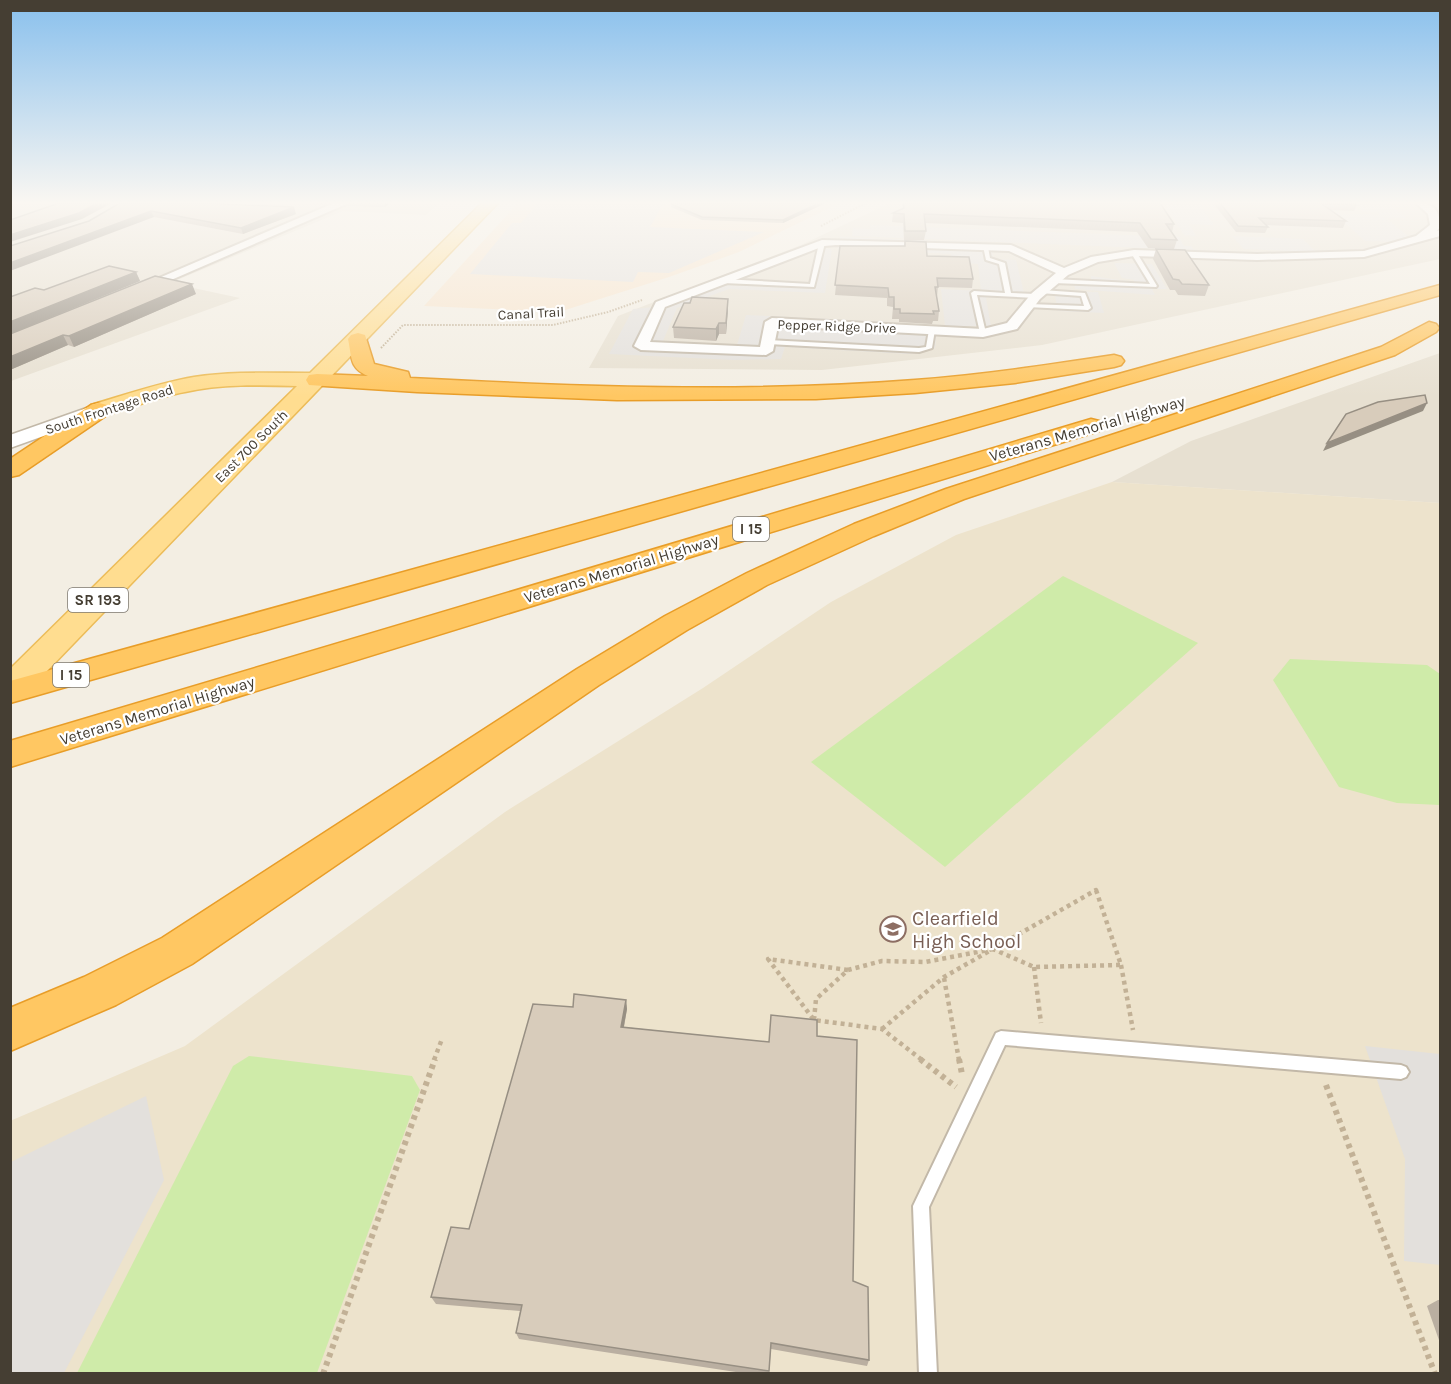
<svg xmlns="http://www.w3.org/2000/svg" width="1451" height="1384" font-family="Karla,sans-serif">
	<rect width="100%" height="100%" fill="#f3eee3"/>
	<g fill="#e7e0d1">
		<polygon points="11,203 439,203 426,215 343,211 170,283 240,298 11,381"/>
		<polygon points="890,203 1440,203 1440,259 1042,345 822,370 589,368 618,316 801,245"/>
		<polygon points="1440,353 1440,503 1112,482 1191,441"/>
	</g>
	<polygon fill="#f7e4cc" points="518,203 840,203 739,252 669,277 559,312 424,306"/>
	<polygon fill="#ede3cc" points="1112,482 1440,503 1440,1373 11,1373 10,1121 185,1046 505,812 703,688 831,602 956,535"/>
	<g fill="#cfeba9">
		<polygon points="1063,576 1198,643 945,867 811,762"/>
		<polygon points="1290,659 1427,665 1440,674 1440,805 1397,803 1339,787 1273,680"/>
		<polygon points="249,1056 412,1076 420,1090 317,1373 77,1373 233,1066"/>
	</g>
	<g fill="#e3e0dc">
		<polygon points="538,203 664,203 650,227 764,232 669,273 638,272 633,282 470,274 512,223 521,223"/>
		<polygon points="1164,203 1199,203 1214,225 1189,224 1196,236 1184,235"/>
		<polygon points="1354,203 1388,203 1406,218 1386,218 1408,236 1395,242 1365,241 1343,221 1256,210 1380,215 1377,212 1363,211"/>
		<polygon points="870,225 1179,237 1184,246 1191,246 1194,250 852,236 853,228 870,229"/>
		<polygon points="1232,236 1303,239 1316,252 1244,249"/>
		<polygon points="840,237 991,243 993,259 1016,260 1024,293 986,298 991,326 945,326 941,289 981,291 978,264 953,262 951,254 838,249"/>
		<polygon points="821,248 832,249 825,293 729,289 677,308 663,341 737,345 746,315 892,322 893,327 937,330 935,348 909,354 785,347 781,359 734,360 609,354 633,309 664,306 725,285 815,289"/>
		<polygon points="1114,263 1152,264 1167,289 1152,289 1155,295 1075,289 1074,280 1091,280 1091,276 1134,282 1134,280 1122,278"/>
		<polygon points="1054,291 1098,292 1104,313 1058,311"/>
		<polygon points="1365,1046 1440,1054 1440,1265 1404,1261 1405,1159"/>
		<polygon points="146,1096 164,1180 64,1373 11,1373 11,1162"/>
	</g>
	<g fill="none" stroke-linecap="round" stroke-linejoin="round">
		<g stroke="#c2b8a8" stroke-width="4">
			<g id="service">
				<polygon points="822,241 825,243 814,287 723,283 720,281 723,279 810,284 819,243"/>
				<polygon points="983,246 988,247 990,258 1005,263 1011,293 1036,294 1039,296 1036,298 977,295 986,333 983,335 980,333 971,293 974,291 1005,293 999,264 986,260"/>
				<polygon points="1134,251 1137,253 1157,286 1156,287 1054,283 1051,281 1054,279 1150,284 1131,253"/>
				<polygon points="1042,290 1085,293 1091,308 1088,310 1027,307 1027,305 1029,304 1084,306 1081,296 1040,293 1039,292"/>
				<polygon points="932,328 935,330 932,348 919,352 768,344 765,342 768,340 919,348 926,347 929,330"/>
				<polygon points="1001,1031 1401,1065 1406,1067 1409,1072 1406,1077 1401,1079 1005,1045 929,1207 937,1374 919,1374 913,1206 996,1033"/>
			</g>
		</g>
		<g stroke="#c2b8a8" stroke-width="4">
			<g id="minor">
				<polygon points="334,203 349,203 141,293 137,294 131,290"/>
				<path d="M1416,203C1434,203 1440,210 1440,227L1437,231L1440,230V236L1364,257L1257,260L1134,256L1098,262L1068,275L1040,299L1017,329L983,337L778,326L773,351L766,355L641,350L634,346L656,302L822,240L1011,245L1064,268L1091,257L1134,250L1257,254L1364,251L1416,236L1430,225L1428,214ZM836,245L1009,251L1056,273L1032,293L1007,323L983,329L772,318L765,322L760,347L650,342L665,307L824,246Z"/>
			</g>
		</g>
		<g stroke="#c2b8a8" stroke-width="3">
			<polygon id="tertiary" points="98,404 105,406 107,410 105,414 10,448 10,435"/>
		</g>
		<g stroke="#ecbc59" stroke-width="3">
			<path id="primary" d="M482,203H498L22,697L10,700V669L297,386C260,385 222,384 185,392C155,397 128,410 99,417L91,415L88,410L91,405C125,395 159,383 194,377C232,371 272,373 310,373Z"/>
		</g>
		<g stroke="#e89d28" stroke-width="3">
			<g id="motorway">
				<polygon points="1440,285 1440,295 10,703 10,681"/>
				<polygon points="1429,322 1436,324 1439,328 1436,332 1395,355 964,499 874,536 767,585 687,630 599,685 192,964 116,1005 10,1051 10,1008 84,977 162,938 577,669 665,616 747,573 854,524 946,489 1381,347"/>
				<path d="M358,333L365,335L374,364L408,372L410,378C578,387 747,393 915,380C982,375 1048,365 1114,355L1121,357L1124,361L1121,365L1114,367L1015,383L915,393L816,399L617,400L417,392L309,385L306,380L309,375L317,374L368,376C349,368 352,357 348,339L351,335Z"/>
				<polygon points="99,403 107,405 110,410 107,415 19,475 10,477 10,459 91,405"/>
				<polygon points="1091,419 1099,421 1103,426 1099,431 10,767 10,741"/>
			</g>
		</g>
		<g stroke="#c2b196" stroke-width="2" stroke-dasharray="1.5 1.5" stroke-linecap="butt">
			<polyline points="1156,203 1181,204"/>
			<polyline points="821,226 866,203"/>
			<polyline points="381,348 403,325 553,325 608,312 642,300"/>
		</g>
		<g stroke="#c2b196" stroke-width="4.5" stroke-dasharray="4 4" stroke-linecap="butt">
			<polygon points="1096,890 1121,965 1034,967 993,949"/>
			<polyline points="1121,965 1133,1030"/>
			<polyline points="1034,967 1041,1023"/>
			<polyline points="848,970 768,959 814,1020 882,1029 922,1060"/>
			<polyline points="944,978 959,1060"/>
			<polyline points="814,1020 816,999 848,970 882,961 925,962 993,949"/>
			<polyline points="882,1029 944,977 993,949"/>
			<polyline points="434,1060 442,1039"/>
		</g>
		<g stroke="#c2b196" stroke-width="6" stroke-dasharray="4.5 4.5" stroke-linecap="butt">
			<polyline points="920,1059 956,1087"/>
			<polyline points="959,1059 962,1074"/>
			<polyline points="1326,1085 1435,1374"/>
			<polyline points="323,1374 435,1059"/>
		</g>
		<use href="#service" fill="#fff" fill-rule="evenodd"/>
		<use href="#minor" fill="#fff" fill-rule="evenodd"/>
		<use href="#tertiary" fill="#fff" fill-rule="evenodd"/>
		<use href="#primary" fill="#ffdd90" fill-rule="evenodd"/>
		<use href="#motorway" fill="#ffc762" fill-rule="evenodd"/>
	</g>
	<g fill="#baafa1">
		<polygon points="120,203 296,214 243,234 154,217 89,221"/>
		<polygon points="303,203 328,203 326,205"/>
		<polygon points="347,203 390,203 385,207 348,206"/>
		<polygon points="826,203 783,223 702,220 671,207 671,204"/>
		<polygon points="903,203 1174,224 1172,232 1177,240 1174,249 1148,248 1137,232 925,223 926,231 924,240 904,240 903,223 892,222 893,213 903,208"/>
		<polygon points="1213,203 1358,203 1354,211 1331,210 1346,221 1343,228 1266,225 1268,227 1265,233 1236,232"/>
		<polygon points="905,241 927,256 973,279 972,288 938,287 937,297 939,311 938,321 933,321 932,324 899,322 899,319 892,319 893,307 887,306 887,298 835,295 840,246 904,246"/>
		<polygon points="1156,249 1209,285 1205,296 1178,295 1175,290 1170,290 1153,259"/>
		<polygon points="136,272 140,281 62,313 196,294 74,347 68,345 10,370 10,297"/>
		<polygon points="728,299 726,334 719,334 716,341 674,338 673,327 690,303"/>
		<polygon points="626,1000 627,1009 624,1027 769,1042 817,1036 853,1281 869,1360 867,1366 771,1349 769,1374 749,1374 519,1339 516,1333 520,1311 436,1304 431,1297 469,1229 573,1007"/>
		<polygon points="1438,1300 1440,1300 1440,1343 1427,1306"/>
	</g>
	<g fill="#978f83">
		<polygon points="97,203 112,203 82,219 10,242 10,235"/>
		<polygon points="384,203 390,203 385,207"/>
		<polygon points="819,203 826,203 783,223 783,220"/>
		<polygon points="294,207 296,214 243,234 241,228"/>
		<polygon points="151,211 154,217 10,271 10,263"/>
		<polygon points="136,272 140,281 10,334 10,322"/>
		<polygon points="192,284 196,294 74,347 69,336"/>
		<polygon points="728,299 728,310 726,334 726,323"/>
		<polygon points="719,323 719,334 716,341 716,329"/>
		<polygon points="63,335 68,345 10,370 10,357"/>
		<polygon points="1427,403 1423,411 1323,451 1327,443"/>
		<polygon points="626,1000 627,1009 622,1036 621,1027"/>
	</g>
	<g fill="#d8ccbb" stroke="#978f83" stroke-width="1.5">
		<polygon points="59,203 97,203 79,213 10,235 10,220"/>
		<polygon points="120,203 198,203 294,207 241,228 151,211 10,263 10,246 89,221"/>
		<polygon points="819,203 783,220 702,217 671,204"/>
		<polygon points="903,203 1160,203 1174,224 1166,224 1177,240 1151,239 1140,223 924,214 926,231 905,231 904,214 893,213 904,208"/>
		<polygon points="1220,203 1355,203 1357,205 1322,204 1346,221 1259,218 1268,227 1238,226"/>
		<polygon points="905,241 926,242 927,256 969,257 973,279 937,278 938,287 935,287 939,311 933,311 934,314 900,313 900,309 894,309 894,297 889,297 888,288 835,285 840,246 905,246"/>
		<polygon points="1156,249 1185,250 1209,285 1182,284 1179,280 1173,279"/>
		<polygon points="109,266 136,272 10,322 10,297 35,288 44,290"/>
		<polygon points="155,276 192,284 69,336 63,335 10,357 10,334"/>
		<polygon points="692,297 728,299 726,323 719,323 716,329 673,327 684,303 690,303"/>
		<polygon points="1425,395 1427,403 1327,443 1346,414 1378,402"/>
		<polygon points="574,994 626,1000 621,1027 769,1042 771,1015 817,1020 817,1036 857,1040 853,1281 868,1287 869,1360 771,1343 769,1371 516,1333 522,1305 431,1297 451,1227 469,1229 533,1004 573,1007"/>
	</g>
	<linearGradient id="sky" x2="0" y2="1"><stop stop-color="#89c0ed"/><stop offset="0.51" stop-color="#faf7f2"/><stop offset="1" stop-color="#faf7f2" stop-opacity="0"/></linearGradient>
	<rect width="1451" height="397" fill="url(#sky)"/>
	<defs>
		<g id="school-ring" transform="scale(1.35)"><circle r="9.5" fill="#fff" stroke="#8d6e63" stroke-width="1.5"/><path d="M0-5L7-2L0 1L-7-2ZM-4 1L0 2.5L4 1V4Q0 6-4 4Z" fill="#8d6e63"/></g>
	</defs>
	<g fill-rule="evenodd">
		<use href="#school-ring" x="893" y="929"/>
	</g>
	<g text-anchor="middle" stroke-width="4.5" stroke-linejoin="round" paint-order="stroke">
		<g font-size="14" fill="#453e33" stroke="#fff">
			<text transform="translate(531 313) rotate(-3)" y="5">Canal Trail</text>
			<text transform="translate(837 326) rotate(2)" y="5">Pepper Ridge Drive</text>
			<text transform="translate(109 409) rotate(-18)" y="5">South Frontage Road</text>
			<text transform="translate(251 446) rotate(-45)" y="5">East 700 South</text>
		</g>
		<g fill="#fff" stroke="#7d7870" stroke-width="1.5">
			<rect x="733" y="517" width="36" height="24" rx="4.5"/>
			<rect x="68" y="588" width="60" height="24" rx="4.5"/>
			<rect x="53" y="663" width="36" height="24" rx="4.5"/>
		</g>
		<g font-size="15" font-weight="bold" fill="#453e33">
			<text x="751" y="534">I 15</text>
			<text x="98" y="605">SR 193</text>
			<text x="71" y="680">I 15</text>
		</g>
		<g font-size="16" fill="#453e33" stroke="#fff">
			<text transform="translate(1087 428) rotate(-16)" y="6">Veterans Memorial Highway</text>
			<text transform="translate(621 568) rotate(-17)" y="6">Veterans Memorial Highway</text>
			<text transform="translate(157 710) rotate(-17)" y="6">Veterans Memorial Highway</text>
		</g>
		<g font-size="20" fill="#785e54" stroke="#fff" text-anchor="start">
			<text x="912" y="925">Clearfield<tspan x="912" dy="23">High School</tspan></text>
		</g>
	</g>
	<rect width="1451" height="1384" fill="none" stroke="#453e33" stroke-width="24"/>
</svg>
